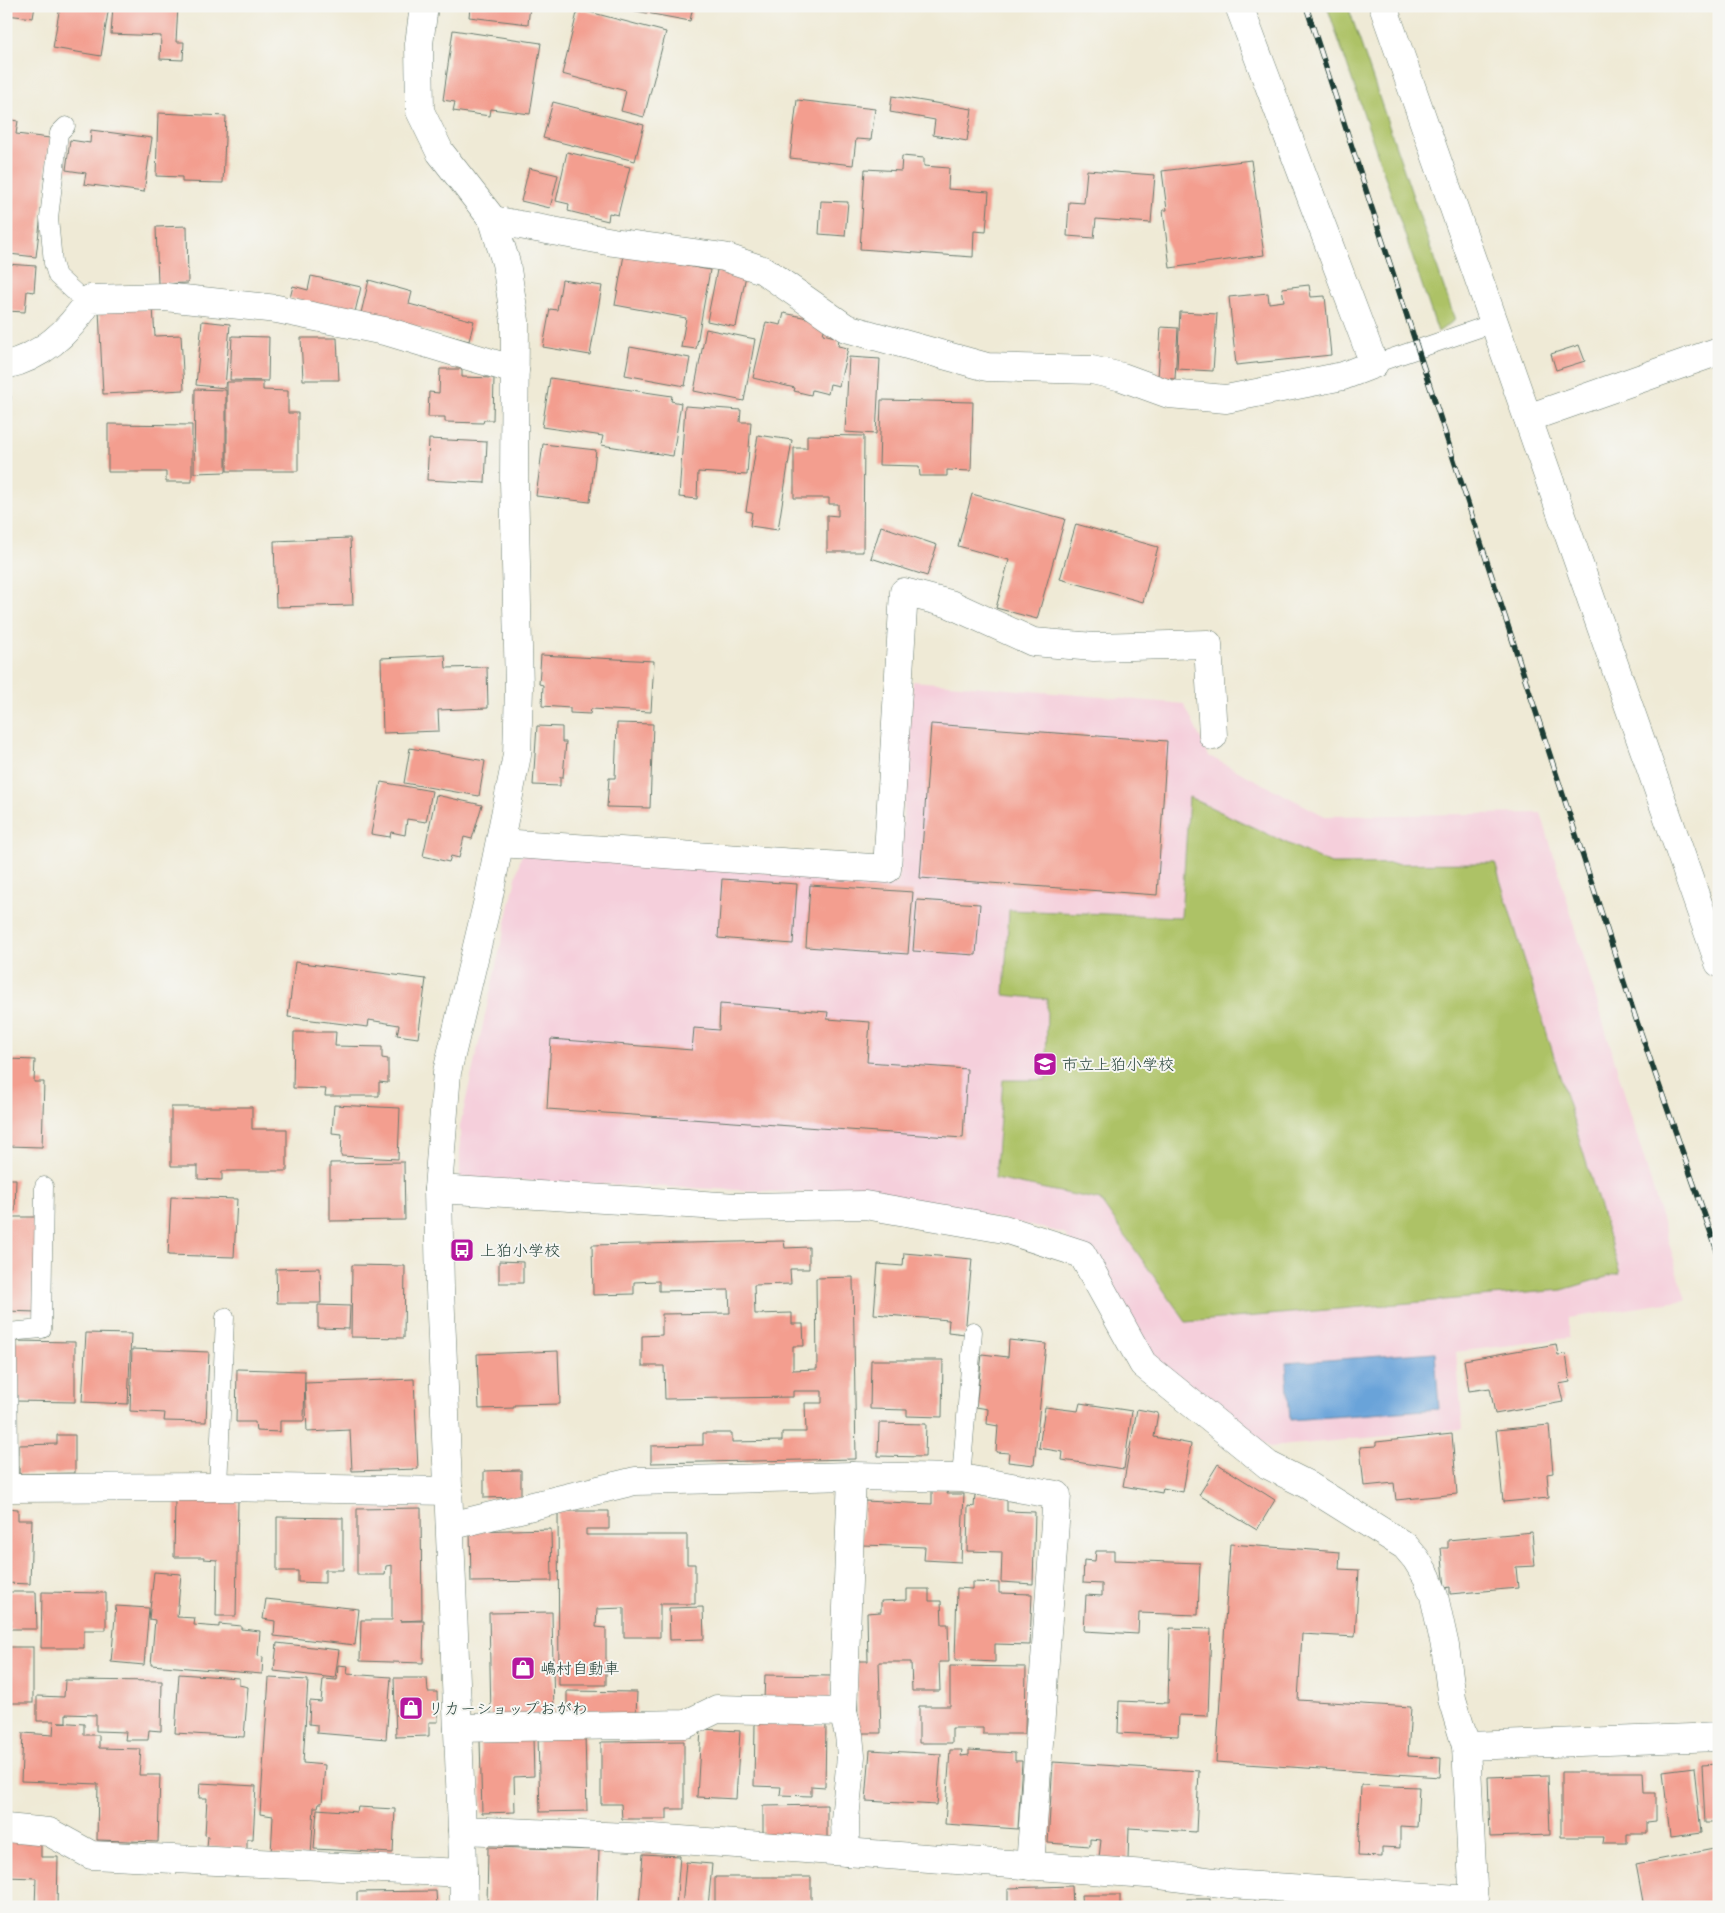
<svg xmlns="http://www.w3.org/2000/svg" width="1725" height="1913" font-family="Pangolin,'Klee One',sans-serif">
	<rect width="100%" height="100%" fill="#f6f6f2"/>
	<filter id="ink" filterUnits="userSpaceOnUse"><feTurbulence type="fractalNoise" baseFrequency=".02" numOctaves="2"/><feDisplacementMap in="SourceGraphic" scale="10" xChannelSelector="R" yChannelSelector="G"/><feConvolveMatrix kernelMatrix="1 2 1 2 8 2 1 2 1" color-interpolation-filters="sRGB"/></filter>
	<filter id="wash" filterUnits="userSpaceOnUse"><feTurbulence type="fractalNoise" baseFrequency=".0096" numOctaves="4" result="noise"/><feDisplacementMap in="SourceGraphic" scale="20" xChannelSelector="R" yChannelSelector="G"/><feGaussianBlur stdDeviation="1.12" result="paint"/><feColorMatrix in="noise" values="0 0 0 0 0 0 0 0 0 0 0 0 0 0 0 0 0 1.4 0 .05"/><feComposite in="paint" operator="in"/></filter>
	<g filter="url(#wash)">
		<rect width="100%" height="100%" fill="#efead6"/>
		<polygon fill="#f5cfdb" points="913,681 1184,704 1209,756 1325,816 1541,813 1686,1300 1569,1318 1569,1338 1456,1352 1463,1429 1269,1447 1226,1422 1168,1381 1144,1343 1064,1233 899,1197 460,1178 460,1126 521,856 529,852 898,883"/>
		<g fill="#adc266" stroke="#66804d">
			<polygon points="1327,6 1348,6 1455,320 1438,332"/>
			<polygon points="1189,797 1331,864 1495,863 1620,1273 1562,1290 1186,1322 1100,1200 995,1179 1003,1080 1046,1080 1047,999 1004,995 1009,910 1181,917"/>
		</g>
		<polygon fill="#69a3d9" stroke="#447086" points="1435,1352 1439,1409 1290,1420 1286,1363"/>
		<g id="blocks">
			<g fill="#f39e8f">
				<polygon points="6,6 35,6 33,18 6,15"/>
				<polygon points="60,6 109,6 101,56 53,48"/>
				<polygon points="113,6 178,6 176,42 184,42 183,60 160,59 161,36 111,34"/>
				<polygon points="466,6 530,6 528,24 469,17 470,8"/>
				<polygon points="609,6 693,6 690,21"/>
				<polygon points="578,9 666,32 644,117 621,111 626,91 562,74"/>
				<polygon points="453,30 541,43 530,114 491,109 490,116 453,111 455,102 443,100"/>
				<polygon points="892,96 972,109 967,141 933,135 935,120 890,112"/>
				<polygon points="797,100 875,109 871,140 856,139 853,165 790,158"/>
				<polygon points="553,102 644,125 635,161 543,138"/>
				<polygon points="158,113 226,116 223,183 182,182 182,177 156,176"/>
				<polygon points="6,119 18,121 16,134 50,138 36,257 9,254 11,240 6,239"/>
				<polygon points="91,130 152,138 144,192 84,184 86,173 66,170 70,140 90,143"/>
				<polygon points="567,152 630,167 618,215 609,213 608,221 568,211 569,204 556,201"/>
				<polygon points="902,156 924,158 924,166 949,168 948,189 989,192 986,232 974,231 973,257 860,249 865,169 901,171"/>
				<polygon points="1251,160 1264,255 1170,268 1163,210 1167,210 1162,171"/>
				<polygon points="529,168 558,175 550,208 521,201"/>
				<polygon points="1087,170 1155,175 1151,223 1096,219 1094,238 1067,236 1069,202 1084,203"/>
				<polygon points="821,201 848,202 845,236 819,234"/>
				<polygon points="187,226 188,283 158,284 156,227"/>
				<polygon points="624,255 710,270 696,349 681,347 686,318 615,305"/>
				<polygon points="6,264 36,266 34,292 27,291 25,312 6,311"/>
				<polygon points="717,270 746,275 736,327 707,321"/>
				<polygon points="311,276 361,287 355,312 290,298 293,286 308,290"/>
				<polygon points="369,280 412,292 409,304 474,321 469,341 361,313"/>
				<polygon points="562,280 602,286 590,355 543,347 550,309 557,310"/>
				<polygon points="1309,285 1311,297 1325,296 1331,355 1236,365 1229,297 1268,293 1269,303 1284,301 1282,288"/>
				<polygon points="153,308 155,336 181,335 184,390 103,394 99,310"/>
				<polygon points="1180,312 1217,314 1213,371 1177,369"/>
				<polygon points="784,313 826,322 823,334 839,338 838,346 848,348 839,386 830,384 828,394 812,390 811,395 794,391 795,388 753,378 766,322 781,325"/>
				<polygon points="202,321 230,324 225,388 196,385"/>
				<polygon points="1161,327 1178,328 1175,379 1158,378"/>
				<polygon points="706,329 755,339 744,401 694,391"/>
				<polygon points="232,336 269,337 268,381 230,380"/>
				<polygon points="301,338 337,338 339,380 303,380"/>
				<polygon points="1579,345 1585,361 1556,370 1551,354"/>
				<polygon points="630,347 690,358 685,386 625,375"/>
				<polygon points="849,357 880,359 876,434 845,432"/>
				<polygon points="440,369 462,369 462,377 494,378 493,420 484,420 483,423 445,422 445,417 428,417 429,392 439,393"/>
				<polygon points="550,378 672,396 671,401 681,403 673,456 601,445 603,436 542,427"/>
				<polygon points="227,382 263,382 263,390 288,391 288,413 298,413 298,471 227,471"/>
				<polygon points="195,389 226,390 226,472 194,473"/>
				<polygon points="6,396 11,396 9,421 6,421"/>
				<polygon points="881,400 973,402 971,471 947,470 947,476 920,476 919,466 879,465"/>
				<polygon points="685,406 741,410 740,422 751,422 747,475 698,472 697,499 679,497"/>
				<polygon points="108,424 192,425 192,482 166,482 166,472 108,472"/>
				<polygon points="758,435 792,440 778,530 750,526 752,512 746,511"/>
				<polygon points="807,435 864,436 863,552 827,552 827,515 838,516 838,504 829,504 829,498 794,498 794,448 807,448"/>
				<polygon points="429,439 487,442 485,483 427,480"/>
				<polygon points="543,444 596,450 590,502 536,496"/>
				<polygon points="972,494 1065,519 1037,619 996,608 1009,560 958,546"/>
				<polygon points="1076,524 1158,547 1143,602 1060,579"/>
				<polygon points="881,526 937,545 927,576 871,558"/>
				<polygon points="350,538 353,605 276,607 274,541"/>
				<polygon points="445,655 446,668 487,667 488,708 438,710 439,731 383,733 381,658"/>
				<polygon points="541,655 654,661 651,712 591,709 590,714 570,713 570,708 542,706 543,685 539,684"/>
				<polygon points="617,723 653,724 650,808 607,807 609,778 615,778"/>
				<polygon points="931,724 1167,741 1157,895 920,878"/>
				<polygon points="537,726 562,727 562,742 566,742 563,777 560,777 560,786 533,785"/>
				<polygon points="410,748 485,761 479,796 404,783"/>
				<polygon points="381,782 432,791 426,822 407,819 405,835 391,832 390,837 371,834"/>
				<polygon points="436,795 482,805 472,839 464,837 459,858 451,856 449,862 423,856"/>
				<polygon points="722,879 797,884 793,944 718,938"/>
				<polygon points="810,885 913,892 908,954 806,947"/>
				<polygon points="917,900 980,904 976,955 913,951"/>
				<polygon points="295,962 426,979 418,1038 397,1035 399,1025 369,1020 368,1027 288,1017"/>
				<polygon points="720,1004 828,1012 827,1019 870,1022 867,1062 967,1069 963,1138 547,1109 551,1039 692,1050 694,1028 719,1030"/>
				<polygon points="294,1032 336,1032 335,1046 382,1047 382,1058 388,1059 388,1083 379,1082 379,1096 325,1096 326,1089 293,1088"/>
				<polygon points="6,1059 35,1060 34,1082 44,1082 42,1147 6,1146"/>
				<polygon points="334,1105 400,1108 398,1159 341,1156 342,1134 332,1133"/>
				<polygon points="171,1107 252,1107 252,1129 287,1129 287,1171 222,1171 222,1180 198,1179 198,1166 171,1166"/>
				<polygon points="404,1162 405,1220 330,1221 330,1163"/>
				<polygon points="6,1179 16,1179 15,1211 6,1211"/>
				<polygon points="171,1197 237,1199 234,1257 168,1255"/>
				<polygon points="6,1217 38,1217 36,1312 6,1311"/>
				<polygon points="784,1241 785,1248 809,1247 809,1269 790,1269 791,1284 754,1285 755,1314 792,1313 792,1324 803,1324 804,1346 793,1346 793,1370 817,1369 816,1278 853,1277 856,1459 651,1463 651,1446 703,1445 703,1433 732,1433 732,1442 782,1441 782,1432 806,1432 805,1403 822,1403 822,1391 793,1391 793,1397 665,1399 664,1366 642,1366 642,1336 662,1335 662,1314 730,1313 729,1290 659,1291 659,1281 634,1282 634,1294 593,1295 592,1245"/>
				<polygon points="904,1253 972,1259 965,1334 948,1332 949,1320 874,1314 878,1264 903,1266"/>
				<polygon points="499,1261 523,1262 523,1283 499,1283"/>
				<polygon points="352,1265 405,1266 404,1338 351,1337"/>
				<polygon points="320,1268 321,1303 277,1303 276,1269"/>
				<polygon points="318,1305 350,1306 349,1329 318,1328"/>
				<polygon points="86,1333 131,1334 128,1404 82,1402"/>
				<polygon points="1009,1340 1046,1344 1034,1465 1008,1462 1009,1453 996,1452 998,1426 987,1424 988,1409 976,1407 982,1354 1008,1357"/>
				<polygon points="15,1341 75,1342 75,1402 15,1401"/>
				<polygon points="1556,1344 1558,1355 1566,1354 1570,1382 1559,1384 1563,1402 1495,1414 1490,1388 1469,1391 1464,1360"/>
				<polygon points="132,1349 209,1352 206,1422 164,1421 165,1413 130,1411"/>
				<polygon points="558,1351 560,1404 514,1405 514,1408 479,1409 477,1354"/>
				<polygon points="871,1360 943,1360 942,1417 907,1416 907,1410 870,1409"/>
				<polygon points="237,1369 305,1371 304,1421 280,1421 280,1432 256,1431 255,1422 236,1422"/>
				<polygon points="414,1379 418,1469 352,1471 350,1430 307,1432 305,1383"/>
				<polygon points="1080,1403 1132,1411 1124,1469 1062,1460 1063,1452 1039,1448 1045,1407 1078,1411"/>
				<polygon points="1137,1409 1158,1413 1154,1437 1191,1444 1183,1492 1163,1488 1162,1493 1123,1486"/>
				<polygon points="879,1423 926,1424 925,1457 878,1456"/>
				<polygon points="1549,1425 1553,1473 1547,1474 1549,1498 1503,1502 1496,1430"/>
				<polygon points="1452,1434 1457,1494 1396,1500 1394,1483 1364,1486 1360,1447 1376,1446 1376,1442"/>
				<polygon points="57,1435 75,1435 75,1473 19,1474 19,1445 57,1444"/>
				<polygon points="1218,1464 1275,1500 1257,1530 1199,1495"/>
				<polygon points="521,1470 521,1497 484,1498 484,1471"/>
				<polygon points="932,1489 948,1490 947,1494 964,1494 961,1562 924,1560 925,1547 862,1545 864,1501 932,1504"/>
				<polygon points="975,1495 1007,1496 1007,1511 1035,1512 1033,1584 1001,1582 1002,1552 967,1551 968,1506 974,1507"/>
				<polygon points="175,1499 238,1500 236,1616 216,1616 217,1560 204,1559 204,1557 174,1557"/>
				<polygon points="6,1508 18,1509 18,1520 32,1520 30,1584 6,1583"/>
				<polygon points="421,1508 422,1620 400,1621 424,1621 423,1663 360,1661 361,1620 392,1620 392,1565 386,1566 385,1575 357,1575 357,1509"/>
				<polygon points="558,1511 609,1511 609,1529 586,1529 586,1535 687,1535 687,1564 695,1564 695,1604 660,1604 660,1637 624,1637 624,1608 597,1609 596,1627 606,1628 606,1685 559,1685"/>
				<polygon points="277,1517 343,1518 343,1570 325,1570 325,1583 298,1582 298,1571 277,1571"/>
				<polygon points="551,1529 552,1581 471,1582 470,1531"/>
				<polygon points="1532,1532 1535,1566 1516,1567 1518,1588 1450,1594 1450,1587 1445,1588 1441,1548 1448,1548 1448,1540"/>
				<polygon points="1230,1544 1340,1552 1339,1569 1359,1570 1355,1637 1302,1634 1298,1700 1411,1707 1408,1756 1441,1758 1440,1777 1216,1762"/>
				<polygon points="1096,1551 1114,1551 1114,1560 1200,1563 1198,1615 1139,1613 1138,1634 1084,1631 1086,1595 1102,1596 1102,1584 1083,1583 1084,1560 1095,1561"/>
				<polygon points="154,1572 181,1574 177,1617 195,1618 194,1625 219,1627 219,1624 241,1626 241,1629 260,1631 258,1656 263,1657 262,1674 151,1665 155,1620 149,1619"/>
				<polygon points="972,1582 999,1583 999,1593 1032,1594 1030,1645 995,1644 995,1662 955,1660 957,1588 972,1589"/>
				<polygon points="907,1589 929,1589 929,1601 941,1601 942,1624 948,1624 949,1662 939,1662 940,1691 912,1691 911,1662 879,1662 881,1733 858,1733 857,1661 868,1661 867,1613 881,1612 881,1601 907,1600"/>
				<polygon points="9,1592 36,1592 37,1629 9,1629"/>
				<polygon points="42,1592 106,1593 106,1630 84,1630 84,1648 41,1648"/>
				<polygon points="266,1599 359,1609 355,1645 274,1636 275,1621 263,1619"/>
				<polygon points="116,1606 149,1608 144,1665 111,1662"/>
				<polygon points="703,1607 704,1639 670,1640 669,1608"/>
				<polygon points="552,1612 554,1717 491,1718 489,1613"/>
				<polygon points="1170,1628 1211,1629 1208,1716 1179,1715 1178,1736 1118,1733 1119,1701 1168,1703"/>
				<polygon points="277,1643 339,1650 335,1678 274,1671"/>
				<rect x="6" y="1647" width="27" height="56"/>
				<polygon points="338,1665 348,1666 347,1674 391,1677 386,1739 317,1733 317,1725 309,1724 310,1701 321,1702 323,1679 337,1680"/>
				<polygon points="950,1666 1026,1667 1025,1734 983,1734 983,1728 952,1728 952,1743 919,1743 919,1706 950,1706"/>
				<polygon points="179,1674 239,1678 239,1685 248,1687 244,1737 175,1733"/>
				<polygon points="765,1675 831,1676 830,1702 764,1700"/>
				<polygon points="269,1678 308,1680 303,1763 325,1765 322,1803 319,1803 318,1807 314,1807 311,1856 271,1854 273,1816 260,1814"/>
				<polygon points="394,1678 427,1678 428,1692 437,1692 438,1722 429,1722 429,1736 396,1737"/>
				<polygon points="65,1680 162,1681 161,1731 149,1730 148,1740 125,1740 126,1732 96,1731 96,1715 66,1714 66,1722 58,1722 84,1724 84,1735 99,1735 99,1748 141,1749 139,1775 160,1775 158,1842 97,1840 98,1784 21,1781 23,1733 53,1735 54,1721 37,1721 37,1696 64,1697"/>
				<polygon points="567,1691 637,1692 636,1715 567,1714"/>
				<polygon points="755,1723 826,1725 825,1787 811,1786 811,1796 780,1795 781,1787 754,1786"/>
				<polygon points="701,1729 740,1731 736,1799 697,1797"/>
				<polygon points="585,1735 587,1811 540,1812 538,1736"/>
				<polygon points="533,1738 534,1776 514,1777 515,1812 482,1813 480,1740"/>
				<polygon points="684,1741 684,1809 667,1809 667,1819 622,1819 621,1804 601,1804 601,1742"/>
				<polygon points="870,1750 941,1754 937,1805 866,1801"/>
				<polygon points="950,1750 962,1750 961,1756 969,1755 969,1750 1015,1753 1015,1761 1022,1761 1018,1829 945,1824"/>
				<polygon points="1053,1762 1199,1771 1196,1832 1129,1828 1128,1860 1099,1858 1101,1840 1090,1839 1090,1846 1048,1843"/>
				<polygon points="1719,1764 1719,1823 1705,1823 1702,1765"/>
				<polygon points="1694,1767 1701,1833 1670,1837 1663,1771"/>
				<polygon points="1561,1772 1643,1772 1644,1793 1656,1793 1656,1821 1647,1822 1647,1834 1627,1834 1627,1843 1602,1843 1603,1837 1561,1837"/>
				<polygon points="1548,1775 1550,1835 1490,1837 1488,1777"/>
				<polygon points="200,1783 256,1786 253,1839 247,1839 247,1849 207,1847 208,1836 205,1835 207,1798 199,1798"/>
				<polygon points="1361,1785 1419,1787 1417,1827 1400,1826 1400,1848 1382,1847 1382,1857 1358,1856"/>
				<polygon points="827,1805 827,1837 763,1837 763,1806"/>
				<polygon points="358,1807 395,1809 393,1853 314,1849 317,1809 357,1812"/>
				<polygon points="6,1838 41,1840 41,1857 58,1857 57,1907 35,1907 36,1878 6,1877"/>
				<polygon points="488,1847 599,1850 597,1907 487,1907"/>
				<polygon points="1719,1848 1719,1907 1644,1907 1636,1864"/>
				<polygon points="643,1854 680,1856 676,1907 639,1906"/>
				<polygon points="686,1862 712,1864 708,1907 682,1907"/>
				<rect x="715" y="1877" width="96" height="30"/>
				<polygon points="1072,1886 1073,1907 1008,1907 1008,1888"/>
				<polygon points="436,1891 437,1907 357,1907 357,1892"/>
				<polygon points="1081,1895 1120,1895 1120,1907 1082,1907"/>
				<polygon points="1255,1898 1293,1906 1293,1907 1253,1907"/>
				<rect x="1187" y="1899" width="23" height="8"/>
				<polygon points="924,1903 967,1905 966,1907 924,1907"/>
			</g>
		</g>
	</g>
	<g filter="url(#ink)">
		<use href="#blocks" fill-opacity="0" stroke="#687a6d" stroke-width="1"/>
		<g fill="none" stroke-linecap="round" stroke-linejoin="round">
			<g stroke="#687a6d" stroke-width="19">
				<g id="lane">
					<polyline points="66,126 59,133 49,218 53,263 57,276 80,297 90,299"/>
					<polyline points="1374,364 1494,323"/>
					<polyline points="961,1478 973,1331"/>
					<polyline points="9,1487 8,1332 42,1329 44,1186"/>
					<polyline points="218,1487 225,1317"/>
				</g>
			</g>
			<g stroke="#687a6d" stroke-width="29">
				<g id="street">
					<polyline points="424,6 419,44 420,111 440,152 493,220 506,263 515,321 514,481 519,688 517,755 488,900 447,1072 438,1189 440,1289 462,1830 464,1907"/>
					<polyline points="1383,6 1719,963"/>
					<polyline points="493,220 613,242 724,257 763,270 846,328 987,367 1092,370 1122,377 1169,394 1226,399 1343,376 1374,364 1239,6"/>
					<path d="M6,365C44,356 70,331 90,299L165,297L277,309L389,332L515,370"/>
					<polyline points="1528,418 1719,351"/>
					<polyline points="500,843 887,869 904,592 950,604 1033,642 1094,647 1208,644 1213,736"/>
					<polyline points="438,1189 737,1207 865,1205 1004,1229 1082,1254 1143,1364 1268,1465 1306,1484 1405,1546 1416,1559 1427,1577 1434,1596 1445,1646 1452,1699 1466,1746 1474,1907"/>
					<polyline points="6,1488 218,1487 449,1491"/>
					<polyline points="450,1526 635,1481 852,1476 961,1478 1057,1495 1030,1866"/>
					<polyline points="458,1728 686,1724 717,1709 843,1712"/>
					<polyline points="1466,1746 1719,1737"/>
					<polyline points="6,1828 49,1832 91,1855 463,1873"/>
					<polyline points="462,1830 653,1838 1160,1875 1229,1884 1474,1900"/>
					<polyline points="846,1852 845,1820 851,1756 849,1735 843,1712 852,1476"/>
				</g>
			</g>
			<use href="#lane" stroke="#fff" stroke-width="18"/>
			<use href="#street" stroke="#fff" stroke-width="28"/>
			<g stroke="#1f3d34" stroke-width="5.5">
				<polyline id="rail" points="1306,6 1636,1019 1719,1256"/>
			</g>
			<use href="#rail" stroke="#f6f6f2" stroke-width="4" stroke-dasharray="11" stroke-linecap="butt"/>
		</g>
	</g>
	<defs>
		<g id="school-square" transform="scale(1.25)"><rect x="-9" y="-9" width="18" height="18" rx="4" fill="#b5179e" stroke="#f6f6f2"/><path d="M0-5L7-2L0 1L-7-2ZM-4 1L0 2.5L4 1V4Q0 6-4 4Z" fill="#fff"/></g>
		<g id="bus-square" transform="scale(1.25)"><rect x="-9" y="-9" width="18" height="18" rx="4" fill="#b5179e" stroke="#f6f6f2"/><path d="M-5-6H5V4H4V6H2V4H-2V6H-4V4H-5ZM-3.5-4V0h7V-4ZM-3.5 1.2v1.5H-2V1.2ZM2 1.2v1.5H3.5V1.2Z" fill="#fff"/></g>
		<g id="shop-square" transform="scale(1.25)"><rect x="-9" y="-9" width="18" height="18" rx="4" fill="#b5179e" stroke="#f6f6f2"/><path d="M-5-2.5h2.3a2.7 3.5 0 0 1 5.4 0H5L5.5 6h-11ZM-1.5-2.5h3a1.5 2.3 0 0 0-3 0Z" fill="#fff"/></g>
	</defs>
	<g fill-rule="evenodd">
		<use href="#school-square" x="1045" y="1064"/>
		<use href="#bus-square" x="462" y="1250"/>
		<use href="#shop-square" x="523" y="1668"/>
		<use href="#shop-square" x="411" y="1708"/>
	</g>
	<g text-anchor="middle" stroke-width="4" stroke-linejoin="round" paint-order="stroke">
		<g font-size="16" fill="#1f3d34" stroke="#f6f6f2" text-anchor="start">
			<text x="1062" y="1070">市立上狛小学校</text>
			<text x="480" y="1256">上狛小学校</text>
			<text x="540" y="1674">嶋村自動車</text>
			<text x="428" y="1714">リカーショップおがわ</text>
		</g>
	</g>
	<rect width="1725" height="1913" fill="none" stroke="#f6f6f2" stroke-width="25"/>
</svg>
